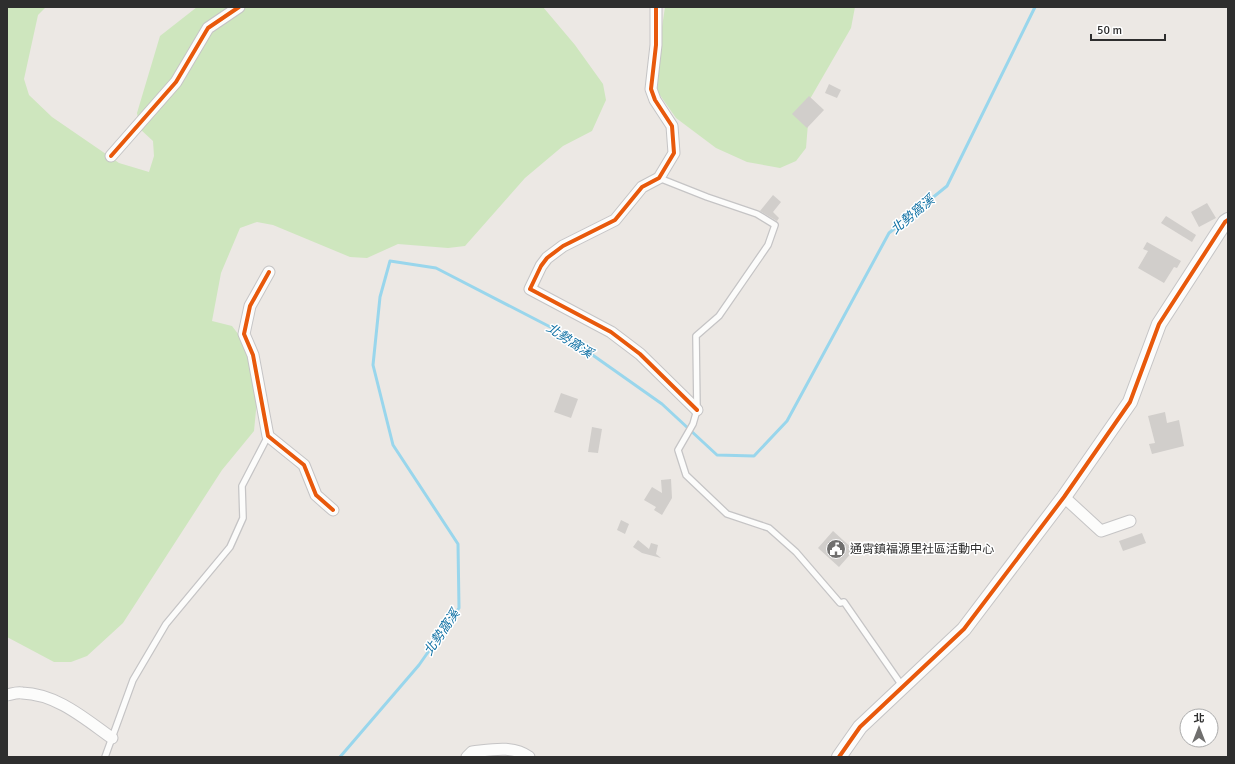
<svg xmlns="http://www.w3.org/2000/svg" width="1235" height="764" font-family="Signika,'Noto Sans TC',sans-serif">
	<rect width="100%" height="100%" fill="#ece8e4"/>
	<g fill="#cee6be">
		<polygon points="7,7 46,7 38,15 24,79 29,95 52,117 119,163 149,172 154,156 153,141 140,129 137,113 160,36 197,7 543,7 575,45 603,84 606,100 592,131 563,146 525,178 465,246 448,248 398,244 367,258 350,257 273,225 257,222 240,228 221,273 212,321 232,326 252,352 257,400 254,431 222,470 123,623 87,656 71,662 54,662 7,637"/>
		<polygon points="665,7 855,7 851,28 810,99 806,148 796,161 780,168 747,162 716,148 676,118 657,91 655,74"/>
	</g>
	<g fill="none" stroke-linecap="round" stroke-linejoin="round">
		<polyline stroke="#99d6ec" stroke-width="3" points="340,757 419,665 459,608 458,544 393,445 373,365 380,297 390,261 436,268 560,332 662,404 717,455 754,456 787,421 889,233 947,186 1035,7"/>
	</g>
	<g fill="#d1cecb">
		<polygon points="829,84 841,90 837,98 825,93"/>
		<polygon points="809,96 824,110 807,128 792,114"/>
		<polygon points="773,195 781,202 773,212 779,218 777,221 760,211"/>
		<polygon points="1207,203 1216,218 1199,227 1191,212"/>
		<polygon points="1166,216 1196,235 1192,242 1161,223"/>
		<polygon points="1147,242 1181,261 1177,268 1174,267 1164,283 1138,268 1148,251 1143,249"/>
		<polygon points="561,393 578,399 571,418 554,412"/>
		<polygon points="1165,412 1167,423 1179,420 1184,446 1152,454 1149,444 1155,443 1148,416"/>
		<polygon points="592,427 602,429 598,453 588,452"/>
		<polygon points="671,479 672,498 662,515 654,510 656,507 644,500 652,487 662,493 661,480"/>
		<polygon points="621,520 629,524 625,534 617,530"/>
		<polygon points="833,531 854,550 839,567 818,548"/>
		<polygon points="1142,533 1146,543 1123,551 1119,541"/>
		<polygon points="638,540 649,549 651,543 658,545 656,554 661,558 642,553 633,547"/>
	</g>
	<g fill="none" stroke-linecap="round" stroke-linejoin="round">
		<g stroke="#c5c4c5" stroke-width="8">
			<g id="service">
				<polyline points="659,178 707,197 757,214 775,225 768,245 719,316 696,336 697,410 693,424 678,450 686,475 727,514 769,528 796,552 840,603 844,602 903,687"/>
				<polyline points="105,757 133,680 166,624 230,547 243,518 242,486 268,436"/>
			</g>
		</g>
		<g stroke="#c5c4c5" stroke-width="13">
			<g id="minor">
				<polyline points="656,7 656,45 651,89 655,100 672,126 674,153 659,178 642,187 615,220 563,246 547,258 541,266 530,289 611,332 640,354 697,410"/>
				<polyline points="111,156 176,82 208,28 239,7"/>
				<polyline points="269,272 250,306 244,334 253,355 268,436 304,465 316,495 333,510"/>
				<polyline points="1064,497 1101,531 1130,521"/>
				<path d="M7,695C12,694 17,692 22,693C57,694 85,719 112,738"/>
				<path d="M467,757L472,752C491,750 513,745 529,757"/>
			</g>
		</g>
		<g stroke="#c5c4c5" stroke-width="16">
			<polyline id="tertiary" points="839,757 860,727 964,629 1064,497 1130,402 1159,324 1225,222 1228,220"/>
		</g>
		<use href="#service" stroke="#fcfcfb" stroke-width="5.5"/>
		<use href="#minor" stroke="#fcfcfb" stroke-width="11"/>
		<use href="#tertiary" stroke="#fcfcfb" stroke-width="14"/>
		<g stroke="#fff" stroke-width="6">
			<g id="cycleway">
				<polyline points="656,7 656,45 651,89 655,100 672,126 674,153 659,178 642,187 615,220 563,246 547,258 541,266 530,289 611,332 640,354 697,410"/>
				<polyline points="111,156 176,82 208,28 239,7"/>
				<polyline points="269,272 250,306 244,334 253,355 268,436 304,465 316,495 333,510"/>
				<polyline points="839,757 860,727 964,629 1064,497 1130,402 1159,324 1225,222 1228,220"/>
			</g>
		</g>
		<use href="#cycleway" stroke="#e8590c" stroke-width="4"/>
	</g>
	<defs>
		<g id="civic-disc" transform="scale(1)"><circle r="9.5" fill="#706f6e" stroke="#fff"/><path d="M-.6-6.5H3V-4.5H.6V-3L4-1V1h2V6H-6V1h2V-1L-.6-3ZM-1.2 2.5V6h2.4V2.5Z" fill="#fff"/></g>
	</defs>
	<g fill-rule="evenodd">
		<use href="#civic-disc" x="836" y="549"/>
	</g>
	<g text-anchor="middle" stroke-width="3" stroke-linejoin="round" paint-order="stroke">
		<g font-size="12" fill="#2e2e2e" stroke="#fff" text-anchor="start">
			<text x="850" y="553">通霄鎮福源里社區活動中心</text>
		</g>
		<g font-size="13" font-style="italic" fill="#0d6fa3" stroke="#fff">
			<text transform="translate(912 214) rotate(-40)" y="5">北勢窩溪</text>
			<text transform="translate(570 340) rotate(33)" y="5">北勢窩溪</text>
			<text transform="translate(441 632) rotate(-56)" y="5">北勢窩溪</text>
		</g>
	</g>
	<rect width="1235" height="764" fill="none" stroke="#2e2e2e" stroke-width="16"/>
	<g transform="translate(1199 728)"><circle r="19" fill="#ffffff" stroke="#ababab"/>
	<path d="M0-3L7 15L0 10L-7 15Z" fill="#706f6e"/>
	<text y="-6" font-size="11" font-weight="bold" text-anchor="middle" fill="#2e2e2e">北</text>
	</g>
	<path d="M1091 34v6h74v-6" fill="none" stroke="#2e2e2e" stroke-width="2"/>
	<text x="1097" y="34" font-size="12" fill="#2e2e2e" stroke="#ffffff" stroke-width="3" paint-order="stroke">50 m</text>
</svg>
